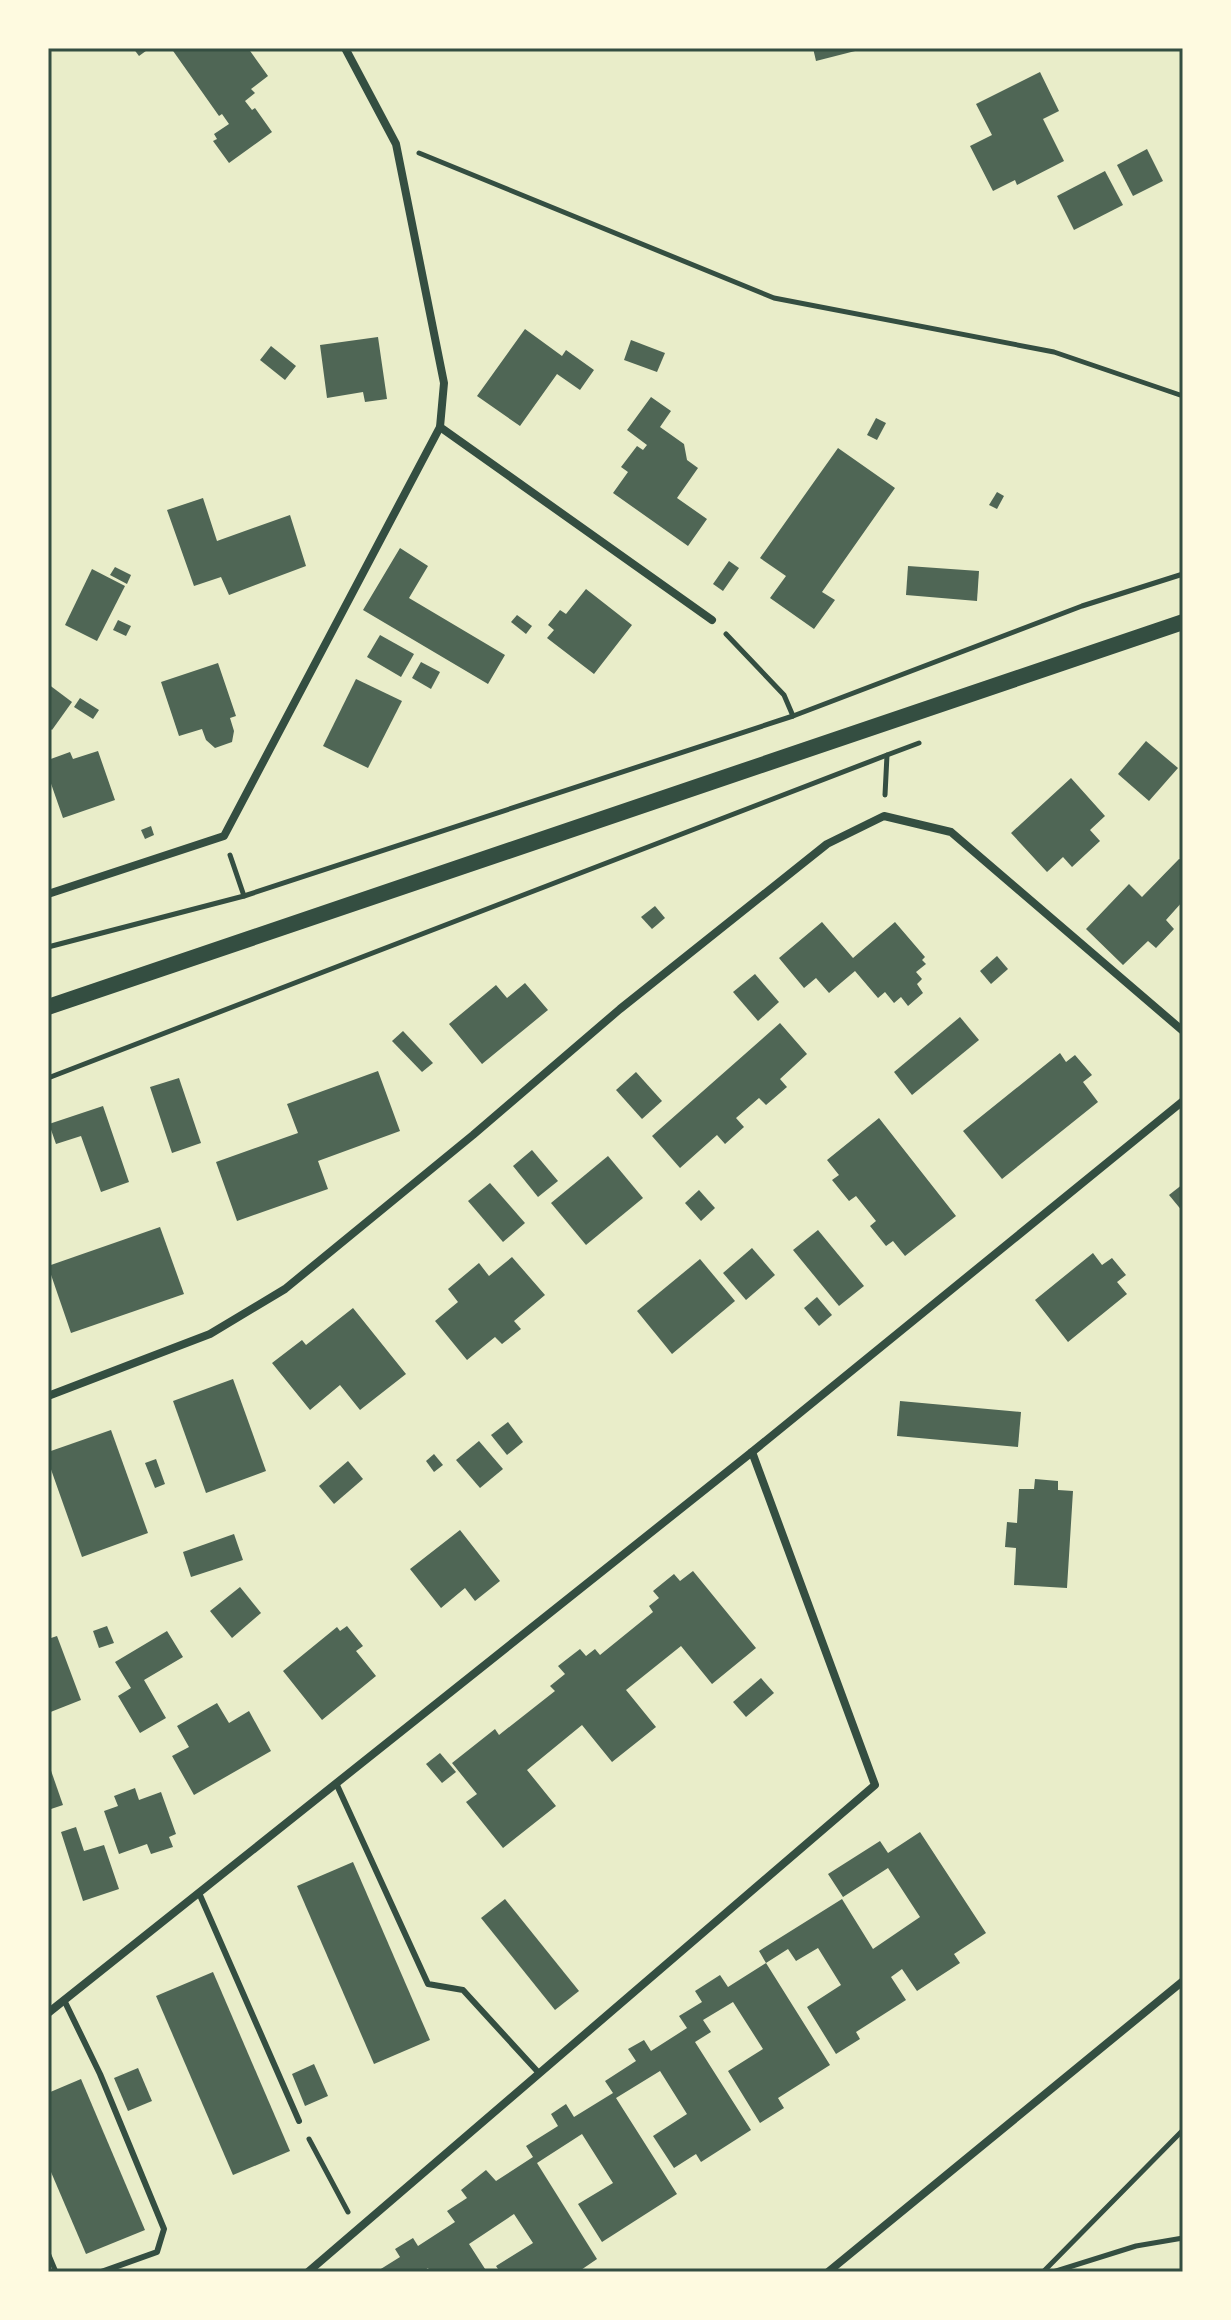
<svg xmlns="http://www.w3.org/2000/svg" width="1231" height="2320" font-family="'Titillium Web',sans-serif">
	<rect width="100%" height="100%" fill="#e9edc9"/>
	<g fill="#4f6655">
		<polygon points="133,48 150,48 139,56"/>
		<polygon points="171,48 248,48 268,76 251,89 255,93 245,101 252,110 255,108 272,132 229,163 213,141 217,139 214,134 229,124 222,114 219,116"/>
		<polygon points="813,48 862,48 863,49 816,61"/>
		<polygon points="1040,72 1059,111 1043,119 1064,161 1017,185 1015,180 993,191 970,146 992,135 976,104"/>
		<polygon points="1147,149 1163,181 1133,196 1117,165"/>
		<polygon points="1105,171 1123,205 1074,230 1057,196"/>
		<polygon points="525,329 562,356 566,350 594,370 580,390 557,374 520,426 477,396"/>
		<polygon points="378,337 387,399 365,402 363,392 327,398 320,345"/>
		<polygon points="631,340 665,353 657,372 624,360"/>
		<polygon points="271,346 296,366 285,380 260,360"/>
		<polygon points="651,397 671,411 660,427 684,444 687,460 698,468 677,498 707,519 688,546 613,493 628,472 621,467 637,446 643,450 647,445 627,430"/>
		<polygon points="876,418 886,423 877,440 867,435"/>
		<polygon points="838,448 895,488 822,592 835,600 814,629 770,598 786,576 760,558"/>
		<polygon points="997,492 1004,496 997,509 989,505"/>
		<polygon points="203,498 217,541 290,515 306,566 229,595 221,577 194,586 167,510"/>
		<polygon points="400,548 428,566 409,598 505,655 488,684 363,610"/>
		<polygon points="729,561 739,568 723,591 713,584"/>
		<polygon points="908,566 979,571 977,601 906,595"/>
		<polygon points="115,567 131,575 127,584 110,575"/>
		<polygon points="92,569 125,586 97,641 65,625"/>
		<polygon points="586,589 632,625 594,674 547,638 554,630 548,625 560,610 566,614"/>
		<polygon points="517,615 532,626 526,634 511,622"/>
		<polygon points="118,620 131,626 126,636 113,630"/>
		<polygon points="380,635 414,654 401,677 367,657"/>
		<polygon points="421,662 440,672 431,689 412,678"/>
		<polygon points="218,663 236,716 230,718 234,731 232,742 215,748 206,740 202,729 179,736 161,682"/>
		<polygon points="356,679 402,701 368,768 323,746"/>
		<polygon points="48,684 72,702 52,730 48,727"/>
		<polygon points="80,698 99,710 93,719 74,707"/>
		<polygon points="1146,741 1178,768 1149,801 1118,774"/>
		<polygon points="98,751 115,800 63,818 48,775 48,760 70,752 73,759"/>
		<polygon points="1071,778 1105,816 1090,830 1100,841 1072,867 1063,857 1047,872 1011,833"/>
		<polygon points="151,826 154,835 145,839 141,830"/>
		<polygon points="1179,859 1183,860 1183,901 1166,920 1174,929 1156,948 1148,941 1123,965 1086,929 1129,884 1142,897"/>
		<polygon points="655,906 665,918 652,929 641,917"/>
		<polygon points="822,922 853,958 895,922 925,957 922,960 926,964 916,972 922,979 917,984 923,993 908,1006 901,997 894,1003 885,992 878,998 855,971 829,993 816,978 804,988 779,958"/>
		<polygon points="997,956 1008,969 991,984 980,971"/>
		<polygon points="755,974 779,1002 758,1021 733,992"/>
		<polygon points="525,983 548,1010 482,1064 449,1024 496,985 507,998"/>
		<polygon points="960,1017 979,1040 912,1095 894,1072"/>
		<polygon points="780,1023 807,1054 780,1079 787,1087 766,1105 759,1098 736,1118 744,1127 725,1144 717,1135 680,1168 652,1136"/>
		<polygon points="403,1031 433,1063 422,1072 392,1041"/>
		<polygon points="1060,1053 1066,1062 1075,1055 1092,1075 1083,1082 1098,1102 1002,1179 963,1131"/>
		<polygon points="378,1071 400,1131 318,1161 328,1189 237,1221 216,1162 298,1133 287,1104"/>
		<polygon points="636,1072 662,1101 642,1119 616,1090"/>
		<polygon points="179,1078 201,1143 172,1153 150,1087"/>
		<polygon points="103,1106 129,1182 101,1192 81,1136 56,1144 49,1124"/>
		<polygon points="879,1118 956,1216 905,1256 893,1241 886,1246 870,1226 876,1221 856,1196 849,1201 832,1180 839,1175 827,1160"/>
		<polygon points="532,1150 558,1181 538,1197 513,1166"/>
		<polygon points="608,1156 643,1198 586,1245 551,1203"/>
		<polygon points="490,1183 525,1223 503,1242 468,1201"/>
		<polygon points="1183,1184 1183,1212 1169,1195"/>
		<polygon points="699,1190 715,1208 701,1221 685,1203"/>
		<polygon points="160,1227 184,1294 71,1333 48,1266"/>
		<polygon points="818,1230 864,1286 839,1306 793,1250"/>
		<polygon points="752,1248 775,1275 746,1300 723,1273"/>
		<polygon points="1093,1253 1102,1265 1112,1258 1126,1275 1117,1282 1127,1294 1068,1342 1035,1300"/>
		<polygon points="512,1257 545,1295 514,1321 521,1329 502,1344 495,1337 467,1360 435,1321 458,1302 448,1289 479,1263 489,1276"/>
		<polygon points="700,1259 735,1301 672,1354 637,1311"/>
		<polygon points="817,1297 832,1315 819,1326 804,1308"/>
		<polygon points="353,1308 406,1374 360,1410 340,1385 310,1410 272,1363 302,1340 306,1345"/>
		<polygon points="233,1379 266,1471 206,1493 173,1401"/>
		<polygon points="900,1401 1021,1412 1018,1447 897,1436"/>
		<polygon points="508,1422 523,1442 507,1455 491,1435"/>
		<polygon points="111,1430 148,1533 82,1557 48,1461 48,1452"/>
		<polygon points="479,1441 503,1469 480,1488 456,1460"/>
		<polygon points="434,1454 443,1465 434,1472 426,1461"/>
		<polygon points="156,1459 165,1484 155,1488 145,1463"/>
		<polygon points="348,1461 363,1479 334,1504 319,1486"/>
		<polygon points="1035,1479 1058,1481 1058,1490 1073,1491 1067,1588 1014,1585 1016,1548 1005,1547 1007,1522 1017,1523 1019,1489 1034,1489"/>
		<polygon points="460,1530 500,1581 475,1601 465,1588 441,1608 410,1569"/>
		<polygon points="234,1534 243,1560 191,1577 183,1552"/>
		<polygon points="693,1571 756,1648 712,1684 681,1646 626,1690 656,1727 612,1762 582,1725 527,1770 556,1806 503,1848 466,1802 477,1794 452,1763 495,1729 499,1735 555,1691 550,1686 565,1674 558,1666 580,1649 586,1656 595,1649 600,1655 653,1612 649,1606 659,1598 653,1591 674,1574 680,1581"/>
		<polygon points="240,1587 261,1613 232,1638 210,1611"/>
		<polygon points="107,1626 114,1643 99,1648 93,1631"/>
		<polygon points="347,1626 363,1646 356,1651 376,1676 322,1720 283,1671 337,1627 340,1631"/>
		<polygon points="167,1631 183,1657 144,1680 166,1718 140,1733 118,1696 131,1688 115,1662"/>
		<polygon points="57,1636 81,1700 48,1713 48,1639"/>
		<polygon points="761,1678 774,1693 746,1717 733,1702"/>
		<polygon points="217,1703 229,1723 249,1711 271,1751 194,1795 172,1756 189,1747 177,1726"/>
		<polygon points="440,1753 456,1772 442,1783 426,1764"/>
		<polygon points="48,1762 63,1805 48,1810"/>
		<polygon points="135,1788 139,1800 161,1792 176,1834 169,1837 173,1847 151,1854 147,1844 119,1854 104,1811 118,1806 114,1796"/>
		<polygon points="76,1827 84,1851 104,1845 119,1889 83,1901 61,1832"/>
		<polygon points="920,1832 986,1933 954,1954 960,1963 917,1991 902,1969 891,1977 906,2000 856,2032 860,2039 836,2054 807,2007 841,1985 818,1948 796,1961 788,1949 766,1963 759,1951 842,1899 873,1949 920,1917 888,1868 843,1897 828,1874 880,1841 888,1853"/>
		<polygon points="353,1862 430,2040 374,2064 297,1886"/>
		<polygon points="505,1899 579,1991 555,2010 481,1918"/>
		<polygon points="766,1963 830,2065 778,2098 784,2108 760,2123 728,2071 763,2049 733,2002 703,2020 711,2032 695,2042 751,2130 701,2162 696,2154 674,2168 653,2136 687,2114 660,2071 616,2098 677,2194 602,2242 578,2204 613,2183 582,2134 537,2163 597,2259 578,2272 500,2272 496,2266 533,2243 514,2214 469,2244 487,2272 430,2272 428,2268 422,2272 376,2272 400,2257 395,2249 413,2238 418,2246 455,2222 447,2211 467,2198 461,2190 486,2170 496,2181 533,2157 526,2146 558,2126 551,2114 566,2104 574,2117 613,2093 605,2081 636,2061 628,2049 644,2040 651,2051 687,2028 679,2016 702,2002 695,1991 720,1975 728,1987"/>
		<polygon points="213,1972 290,2151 233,2175 156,1996"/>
		<polygon points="314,2064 328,2096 305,2106 292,2074"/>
		<polygon points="138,2068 152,2101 128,2111 114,2078"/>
		<polygon points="81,2079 145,2230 86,2254 48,2165 48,2093"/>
	</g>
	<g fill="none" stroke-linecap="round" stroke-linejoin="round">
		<g stroke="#344e41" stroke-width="5">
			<polyline points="419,153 774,298 1054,352 1183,396"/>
			<polyline points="726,634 784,695 793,716"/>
			<polyline points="885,795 887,755 919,743"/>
			<polyline points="230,855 244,896"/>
			<polyline points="48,947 244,896 793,716 1082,606 1183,574"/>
			<polyline points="48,1078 887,755"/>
			<polyline points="309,2139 348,2212"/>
			<polyline points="48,2253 56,2272"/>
			<polyline points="1043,2272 1183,2130"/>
			<polyline points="1053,2272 1136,2246 1183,2238"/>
		</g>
		<g stroke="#344e41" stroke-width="6">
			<polyline points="336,1783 428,1984 463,1990 538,2072"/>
			<polyline points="199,1893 299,2121"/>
			<polyline points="64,2000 100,2074 164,2229 157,2252 101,2272"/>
		</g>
		<g stroke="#344e41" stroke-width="8">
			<polyline points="345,48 396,144 444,383 440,427 712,620"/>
			<polyline points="48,894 224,836 440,427"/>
			<polyline points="48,1396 210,1334 285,1289 473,1135 620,1009 827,844 884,816 951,832 1183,1031"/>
			<polyline points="48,2013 752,1452 1183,1101"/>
			<polyline points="308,2272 875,1785 752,1452"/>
			<polyline points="828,2272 1183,1981"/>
		</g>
		<polyline stroke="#344e41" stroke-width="16" points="48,1007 1183,622"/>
	</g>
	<rect width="1231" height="2320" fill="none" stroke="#fefae0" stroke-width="100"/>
	<rect x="50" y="50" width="1131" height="2220" fill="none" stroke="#344e41" stroke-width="3"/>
</svg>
